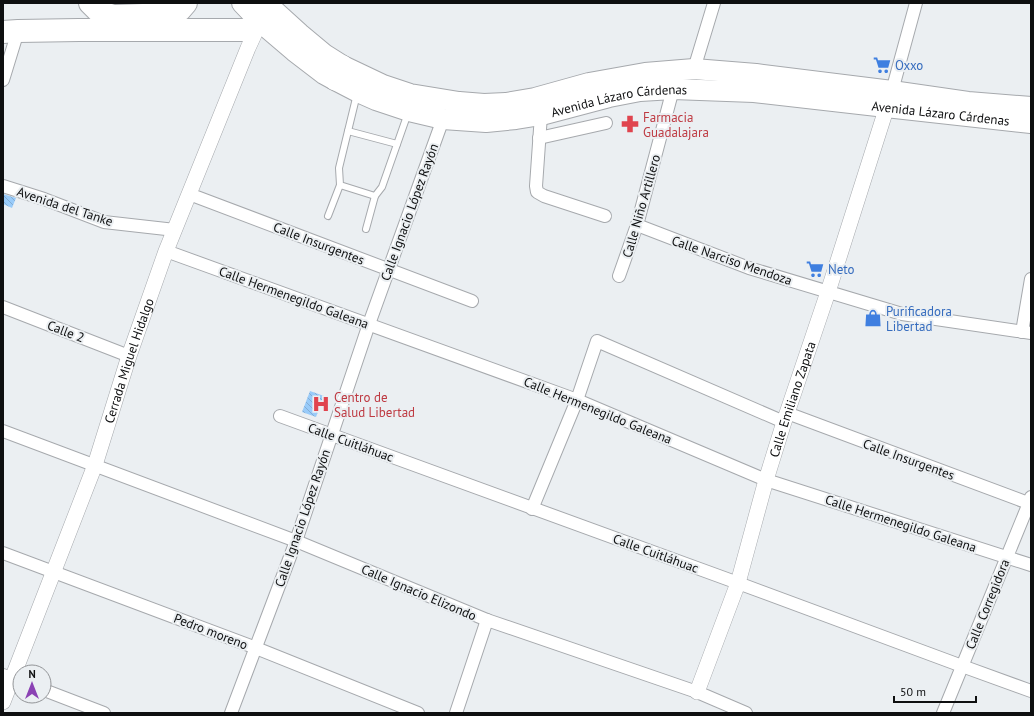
<svg xmlns="http://www.w3.org/2000/svg" width="1034" height="716" font-family="'PT Sans',sans-serif">
	<defs>
		<pattern id="building-back-hatch" width="6" height="6" patternUnits="userSpaceOnUse"><rect width="6" height="6" fill="#99cbf9"/><path d="M-1 5l2 2M0 0l6 6M5-1l2 2" fill="none" stroke="#83add4"/></pattern>
	</defs>
	<rect width="100%" height="100%" fill="#ebeff2"/>
	<g fill="url(#building-back-hatch)">
		<polygon points="3,194 16,198 12,208 3,204"/>
		<polygon points="310,391 324,396 316,417 302,412"/>
	</g>
	<g fill="none" stroke-linecap="round" stroke-linejoin="round">
		<g stroke="#a6a9ad" stroke-width="8">
			<g id="service">
				<polyline points="357,94 339,168 340,185 375,196 382,187 408,113"/>
				<polyline points="348,131 397,144"/>
				<polyline points="328,216 340,185"/>
				<polyline points="366,229 375,196"/>
			</g>
		</g>
		<g stroke="#a6a9ad" stroke-width="14">
			<g id="minor">
				<polyline points="694,69 714,3"/>
				<polyline points="3,80 18,31"/>
				<polyline points="892,91 916,3"/>
				<polyline points="541,115 536,186 537,192 544,196 605,216"/>
				<polyline points="539,138 606,123"/>
				<polyline points="3,186 44,199 104,222 175,230"/>
				<polyline points="189,194 472,301"/>
				<polyline points="637,225 749,268 902,314 1031,333"/>
				<polyline points="166,251 577,400 766,480 1031,565"/>
				<polyline points="619,276 637,225 673,89"/>
				<polyline points="3,307 129,356"/>
				<polyline points="1022,332 1031,279"/>
				<polyline points="787,413 1031,504"/>
				<polyline points="280,416 738,583 962,666 1031,691"/>
				<polyline points="3,431 296,541 487,620 697,692 746,713"/>
				<polyline points="532,509 577,400 597,341 784,422"/>
				<polyline points="3,553 256,648 418,713"/>
				<polyline points="3,675 20,681"/>
				<polyline points="44,690 104,713"/>
				<polyline points="231,713 296,541 369,324 443,119"/>
				<polyline points="456,713 487,620"/>
				<polyline points="943,713 1029,503 1031,497"/>
			</g>
		</g>
		<g stroke="#a6a9ad" stroke-width="16">
			<g id="tertiary">
				<path id="s1" d="M697,692L738,583L766,480L784,422L828,292L890,97"/>
				<path id="s2" d="M3,702L95,465L129,356L166,251L248,48L260,22"/>
			</g>
		</g>
		<g stroke="#a6a9ad" stroke-width="22">
			<g id="primary">
				<path id="s3" d="M242,3L260,22L294,51L324,74L335,80L358,92L376,100L409,111L443,119L486,122L516,119L541,115L609,97L640,91L673,89L754,92L886,107L1031,123"/>
				<polyline points="266,3 300,34 324,54 343,66 383,85 410,94 459,102 484,104 506,103 535,98 589,83 645,73 694,69 756,74 892,91 968,102 1031,107"/>
			</g>
		</g>
		<g stroke="#a6a9ad" stroke-width="22">
			<polyline id="trunk" points="335,80 343,66"/>
		</g>
		<g stroke="#a6a9ad" stroke-width="24">
			<g id="motorway">
				<polyline points="90,3 98,11 113,16 173,14 180,10 186,3"/>
				<polyline points="3,32 18,31 79,30 245,30 253,27 260,22"/>
			</g>
		</g>
		<use href="#service" stroke="#fff" stroke-width="6"/>
		<use href="#minor" stroke="#fff" stroke-width="12"/>
		<use href="#tertiary" stroke="#fff" stroke-width="15"/>
		<use href="#primary" stroke="#fff" stroke-width="20"/>
		<use href="#trunk" stroke="#fff" stroke-width="21"/>
		<use href="#motorway" stroke="#fff" stroke-width="22"/>
	</g>
	<defs>
		<g id="supermarket-bare" transform="scale(1.38)"><path d="M-6-5.5h2.5l.6 2H6L4.5 2H-2.5L-4.4-4H-6ZM-1.5 3.2a1.3 1.3 0 1 0 .1 0ZM3 3.2a1.3 1.3 0 1 0 .1 0Z" fill="#3f7fe0" stroke="#ebeff2" stroke-width="2.5" paint-order="stroke"/></g>
		<g id="pharmacy-bare" transform="scale(1.38)"><path d="M-2-6h4v4h4v4h-4v4h-4v-4h-4v-4h4Z" fill="#e0444e" stroke="#ebeff2" stroke-width="2.5" paint-order="stroke"/></g>
		<g id="shop-bare" transform="scale(1.38)"><path d="M-5-2.5h2.3a2.7 3.5 0 0 1 5.4 0H5L5.5 6h-11ZM-1.5-2.5h3a1.5 2.3 0 0 0-3 0Z" fill="#3f7fe0" stroke="#ebeff2" stroke-width="2.5" paint-order="stroke"/></g>
		<g id="hospital-bare" transform="scale(1.38)"><path d="M-5-5h3v3.5h4V-5h3V5h-3V1.5h-4V5h-3Z" fill="#e0444e" stroke="#ebeff2" stroke-width="2.5" paint-order="stroke"/></g>
	</defs>
	<g fill-rule="evenodd">
		<use href="#supermarket-bare" x="882" y="65"/>
		<use href="#pharmacy-bare" x="630" y="124"/>
		<use href="#supermarket-bare" x="815" y="269"/>
		<use href="#shop-bare" x="873" y="318"/>
		<use href="#hospital-bare" x="321" y="404"/>
	</g>
	<g text-anchor="middle" stroke-width="4" stroke-linejoin="round" paint-order="stroke">
		<g font-size="13" fill="#366cbe" stroke="#ebeff2" text-anchor="start">
			<text x="895" y="70">Oxxo</text>
			<text x="828" y="274">Neto</text>
			<text x="886" y="316">Purificadora<tspan x="886" dy="15">Libertad</tspan></text>
		</g>
		<g font-size="13" fill="#0e0f10" stroke="#ebeff2">
			<text dy="5" stroke="none"><textPath href="#s3" startOffset="415">Avenida Lázaro Cárdenas</textPath></text>
			<text dy="5" stroke="none"><textPath href="#s3" startOffset="739">Avenida Lázaro Cárdenas</textPath></text>
			<text transform="translate(65 206) rotate(18)" y="5">Avenida del Tanke</text>
			<text transform="translate(641 206) rotate(-74)" y="5">Calle Niño Artillero</text>
			<text transform="translate(409 212) rotate(-70)" y="5">Calle Ignacio López Rayón</text>
			<text transform="translate(319 243) rotate(21)" y="5">Calle Insurgentes</text>
			<text transform="translate(732 260) rotate(19)" y="5">Calle Narciso Mendoza</text>
			<text transform="translate(294 297) rotate(20)" y="5">Calle Hermenegildo Galeana</text>
			<text transform="translate(66 331) rotate(21)" y="5">Calle 2</text>
			<text dy="5" stroke="none"><textPath href="#s2" startOffset="364">Cerrada Miguel Hidalgo</textPath></text>
			<text dy="5" stroke="none"><textPath href="#s1" startOffset="308">Calle Emiliano Zapata</textPath></text>
			<text transform="translate(598 410) rotate(22)" y="5">Calle Hermenegildo Galeana</text>
			<text transform="translate(351 442) rotate(20)" y="5">Calle Cuitláhuac</text>
			<text transform="translate(909 459) rotate(20)" y="5">Calle Insurgentes</text>
			<text transform="translate(302 518) rotate(-71)" y="5">Calle Ignacio López Rayón</text>
			<text transform="translate(901 523) rotate(18)" y="5">Calle Hermenegildo Galeana</text>
			<text transform="translate(656 553) rotate(20)" y="5">Calle Cuitláhuac</text>
			<text transform="translate(419 592) rotate(23)" y="5">Calle Ignacio Elizondo</text>
			<text transform="translate(987 604) rotate(-68)" y="5">Calle Corregidora</text>
			<text transform="translate(211 631) rotate(21)" y="5">Pedro moreno</text>
		</g>
		<g font-size="13" fill="#be3a42" stroke="#ebeff2" text-anchor="start">
			<text x="643" y="122">Farmacia<tspan x="643" dy="15">Guadalajara</tspan></text>
			<text x="334" y="402">Centro de<tspan x="334" dy="15">Salud Libertad</tspan></text>
		</g>
	</g>
	<rect width="1034" height="716" fill="none" stroke="#0e0f10" stroke-width="8"/>
	<g transform="translate(32 684)"><circle r="19" fill="#ebeff2" stroke="#939598"/>
	<path d="M0-3L7 15L0 10L-7 15Z" fill="#8b42b4"/>
	<text y="-6" font-size="11" font-weight="bold" text-anchor="middle" fill="#0e0f10">N</text>
	</g>
	<path d="M894 696v6h82v-6" fill="none" stroke="#0e0f10" stroke-width="2"/>
	<text x="900" y="696" font-size="12" fill="#0e0f10" stroke="#ebeff2" stroke-width="3" paint-order="stroke">50 m</text>
</svg>
